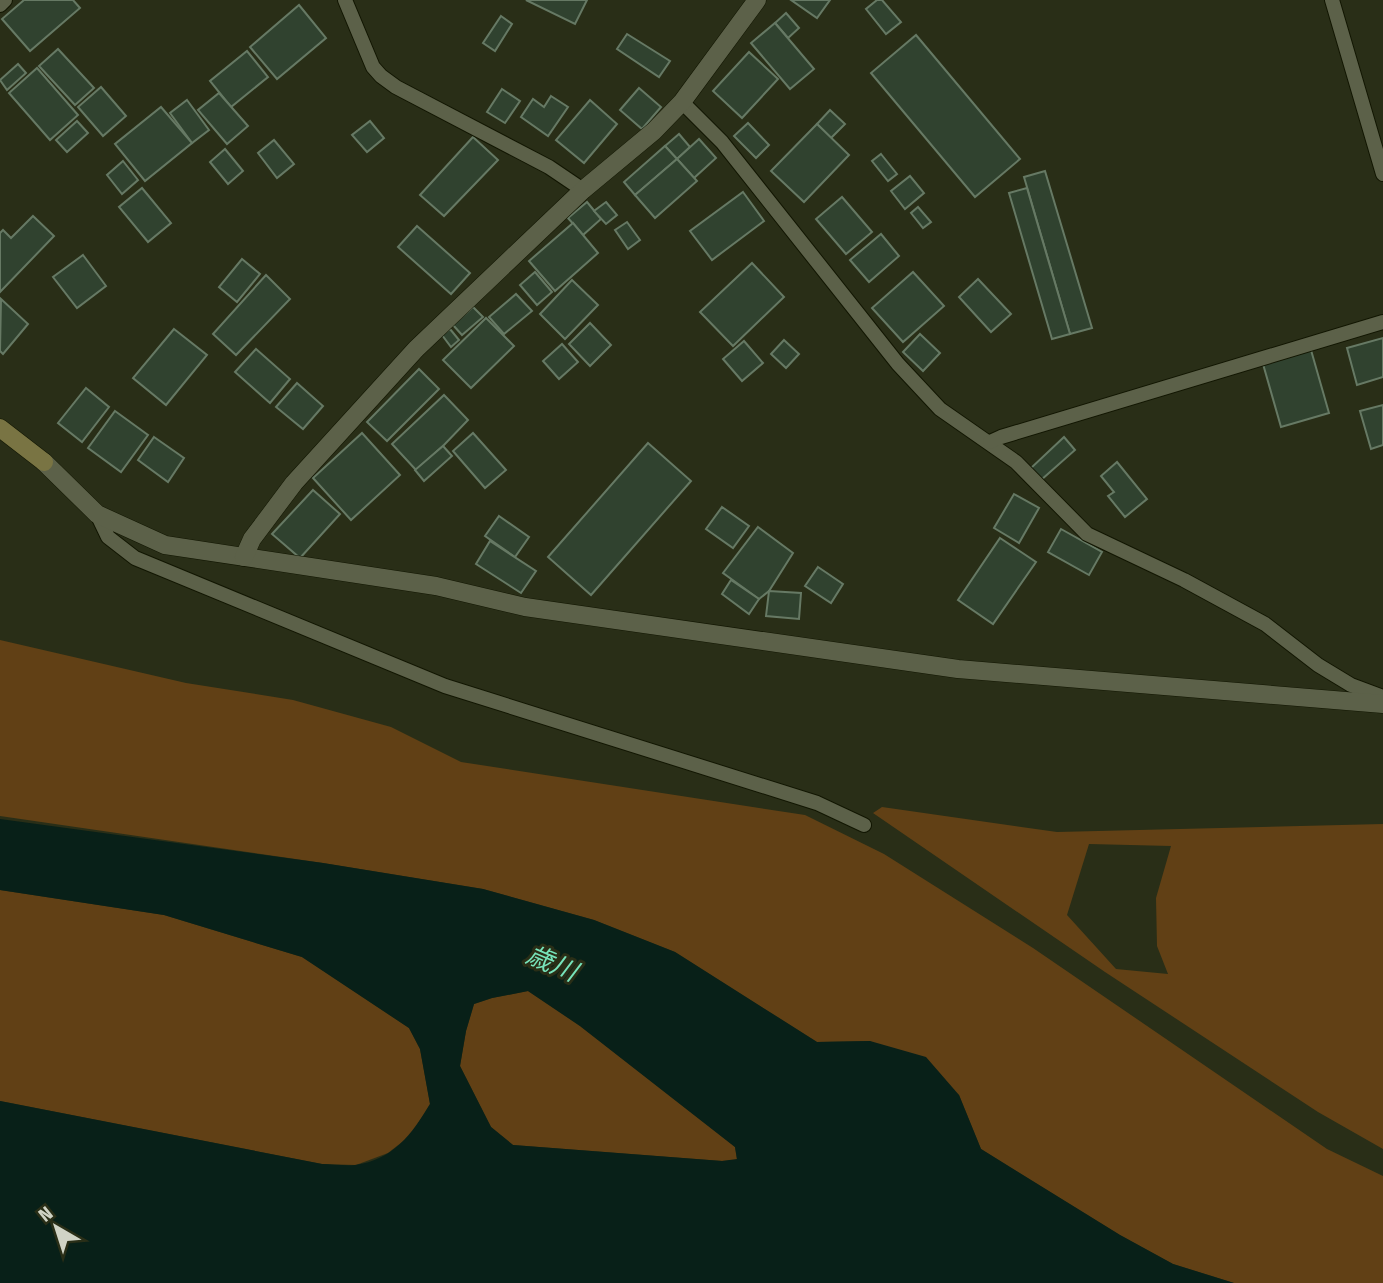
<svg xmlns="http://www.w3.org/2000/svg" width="1383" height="1283" font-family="'Fira Sans Condensed','Noto Sans JP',sans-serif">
	<rect width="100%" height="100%" fill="#292e17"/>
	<g fill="#614015" fill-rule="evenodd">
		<polygon points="0,640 186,683 293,700 391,727 461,762 805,815 884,854 1033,948 1327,1149 1383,1176 1383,1283 1234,1283 1173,1264 1120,1235 981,1149 959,1095 870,1041 817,1042 675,952 594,920 483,889 323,863 0,816"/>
		<path d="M882,807L1057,832L1383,824V1149L1318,1112L1105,972L873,813ZM1089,844L1171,846L1156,898L1157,946L1168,974L1116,969L1067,915Z"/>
		<polygon points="0,890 164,915 302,957 409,1028 420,1049 430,1104 411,1135 388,1153 356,1165 322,1164 0,1101"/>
		<polygon points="528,991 580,1026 735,1147 737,1160 722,1161 513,1145 491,1127 460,1066 466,1031 474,1004 492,998"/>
	</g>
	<path fill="#082018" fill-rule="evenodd" d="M0,819L323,863L483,889L594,920L675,952L817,1042L870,1041L926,1057L959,1095L981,1149L1120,1235L1173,1264L1234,1283H0V1101L322,1164C332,1164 344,1166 355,1165C393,1160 412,1134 430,1104L420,1049L409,1028L302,957L164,915L0,890ZM528,991L580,1026L735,1147L737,1159L722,1161L513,1145L491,1127L460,1066L466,1031L474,1004L492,998Z"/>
	<g fill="#30422f" stroke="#667964" stroke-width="2">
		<polygon points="24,0 73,0 80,8 30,51 2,19"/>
		<polygon points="526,0 587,0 575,24"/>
		<polygon points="791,0 830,0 817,18"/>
		<polygon points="877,0 882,0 901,22 886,34 866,9"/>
		<polygon points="299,5 326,38 277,79 250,47"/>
		<polygon points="786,13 799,28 788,38 775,23"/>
		<polygon points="501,16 512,24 495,51 483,43"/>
		<polygon points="775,23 814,69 790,89 751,43"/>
		<polygon points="627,34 670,61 659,77 617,49"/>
		<polygon points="916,35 1020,159 975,197 871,73"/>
		<polygon points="58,49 94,88 75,105 39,66"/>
		<polygon points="247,51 268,77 231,107 210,81"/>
		<polygon points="749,52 778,79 742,118 713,91"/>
		<polygon points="18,64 26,73 7,90 0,80"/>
		<polygon points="37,68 78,115 50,140 9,93"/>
		<polygon points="101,87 126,116 103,136 78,107"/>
		<polygon points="639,88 661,107 642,129 620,110"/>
		<polygon points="502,89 520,101 505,123 487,112"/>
		<polygon points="219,93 248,126 227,144 198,110"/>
		<polygon points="551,96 568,107 548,136 521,117 533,99 544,107"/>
		<polygon points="187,100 209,130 192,143 170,113"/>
		<polygon points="590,100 617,124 584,163 556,140"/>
		<polygon points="161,107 192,143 145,181 115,144"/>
		<polygon points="830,110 845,124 831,138 817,124"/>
		<polygon points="77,121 88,133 67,152 56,140"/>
		<polygon points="370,121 384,138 367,152 352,135"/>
		<polygon points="748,123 769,145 756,158 734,136"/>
		<polygon points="817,124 849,155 804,202 771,171"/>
		<polygon points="679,134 690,147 677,159 665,146"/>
		<polygon points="473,137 498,160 444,216 420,195"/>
		<polygon points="699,139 716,158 694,178 677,159"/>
		<polygon points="274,140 294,164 277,178 258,153"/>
		<polygon points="665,146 677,159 635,195 624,182"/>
		<polygon points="225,149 243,171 228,184 210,162"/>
		<polygon points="881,154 897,174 888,181 872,161"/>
		<polygon points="677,159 697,181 655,218 635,195"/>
		<polygon points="123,161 138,180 122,194 107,175"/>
		<polygon points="1045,171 1092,328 1070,334 1024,177"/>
		<polygon points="910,176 924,193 905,209 891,191"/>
		<polygon points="142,188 171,223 148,242 119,207"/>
		<polygon points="1027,188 1070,334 1052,339 1009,193"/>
		<polygon points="743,192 764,221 712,260 690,231"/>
		<polygon points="842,197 872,232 846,254 816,219"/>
		<polygon points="587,202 601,219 583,235 568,218"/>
		<polygon points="606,202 617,215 606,224 594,211"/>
		<polygon points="918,207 931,222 923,228 911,213"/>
		<polygon points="33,216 54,236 0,292 0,233 3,230 11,238"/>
		<polygon points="627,222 640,240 628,249 615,230"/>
		<polygon points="573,223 598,253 555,291 529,261"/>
		<polygon points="417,226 470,273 451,294 398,247"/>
		<polygon points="881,234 899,256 869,282 850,260"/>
		<polygon points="83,255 106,286 77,308 53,277"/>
		<polygon points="242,259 260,274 237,302 219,287"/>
		<polygon points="752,263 784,297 733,346 700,312"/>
		<polygon points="535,272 552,292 537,305 520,285"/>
		<polygon points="913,272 944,306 903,342 872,308"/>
		<polygon points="266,275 290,299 236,355 213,334"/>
		<polygon points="978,279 1011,314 991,332 959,297"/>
		<polygon points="572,280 598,305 565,339 540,314"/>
		<polygon points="516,294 532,311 504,334 489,317"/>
		<polygon points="1,299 28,324 3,354 0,351"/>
		<polygon points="473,307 483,317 462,335 453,325"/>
		<polygon points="486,318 514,346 471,388 443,360"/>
		<polygon points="590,323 611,345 590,366 569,344"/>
		<polygon points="174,329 207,355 166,405 133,378"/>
		<polygon points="450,329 459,340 451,347 442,335"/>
		<polygon points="920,334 940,353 923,371 903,352"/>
		<polygon points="1383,338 1383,377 1357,385 1347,348"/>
		<polygon points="784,340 799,354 786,368 771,354"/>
		<polygon points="744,341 763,363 742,381 723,359"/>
		<polygon points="562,344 578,362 559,379 543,361"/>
		<polygon points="256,349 290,379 270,403 235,372"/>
		<polygon points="1311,350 1329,413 1281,427 1263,364"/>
		<polygon points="419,369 439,389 387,441 367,422"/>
		<polygon points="297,383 323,406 303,429 276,407"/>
		<polygon points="86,388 109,407 82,442 58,423"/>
		<polygon points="444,395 468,420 443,446 416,470 392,444"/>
		<polygon points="1383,405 1383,445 1371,449 1360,411"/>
		<polygon points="115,411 148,435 121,472 88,448"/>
		<polygon points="362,433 400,475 351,520 313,478"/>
		<polygon points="473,433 506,470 485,488 453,451"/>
		<polygon points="154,437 184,458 168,482 138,460"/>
		<polygon points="1064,437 1075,450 1041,480 1031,468"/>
		<polygon points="648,443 691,481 591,595 548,557"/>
		<polygon points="443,446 452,456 424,481 415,470"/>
		<polygon points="1117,462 1147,499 1125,517 1108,496 1114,492 1101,476"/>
		<polygon points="313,490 340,514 300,558 272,534"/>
		<polygon points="1014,494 1039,508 1019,543 994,528"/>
		<polygon points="722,507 749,526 733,548 706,529"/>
		<polygon points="499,516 529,537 515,557 485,536"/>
		<polygon points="758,527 793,553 769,591 759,599 723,573"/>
		<polygon points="1061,529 1102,552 1089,575 1048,552"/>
		<polygon points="1000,538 1036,562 993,624 958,600"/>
		<polygon points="490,541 536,571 521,593 476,564"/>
		<polygon points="818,567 843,584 831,603 805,586"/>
		<polygon points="731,580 759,599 749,614 722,594"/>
		<polygon points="769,591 801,593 799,619 766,616"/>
	</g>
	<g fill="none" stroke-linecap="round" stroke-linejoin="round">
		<g stroke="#121602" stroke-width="16">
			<g id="lane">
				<polyline points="345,0 373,67 381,76 396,87 549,167 583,190"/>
				<polyline points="1332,0 1383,174"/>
				<polyline points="0,5 5,0"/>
				<polyline points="682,102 722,142 898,364 940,409 1016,462 1087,534 1184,580 1265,624 1318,665 1351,685 1383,697"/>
				<polyline points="990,442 1001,437 1383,322"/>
				<polyline points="97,514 108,537 135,558 445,686 817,803 864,825"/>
			</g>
		</g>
		<g stroke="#121602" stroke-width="19">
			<g id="street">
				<polyline points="44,462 97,514 165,545 436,586 525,607 958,669 1383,704"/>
				<polyline points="244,557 252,539 294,483 416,349 583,190 654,131 682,102 757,0"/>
			</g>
		</g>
		<g stroke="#121602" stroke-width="19">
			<polyline id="secondary" points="0,428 44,462"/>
		</g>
		<use href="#lane" stroke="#5c6149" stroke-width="14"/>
		<use href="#street" stroke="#5c6149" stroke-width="18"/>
		<use href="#secondary" stroke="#797443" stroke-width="18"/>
	</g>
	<g text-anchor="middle" stroke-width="6" stroke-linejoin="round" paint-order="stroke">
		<g font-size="26" font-style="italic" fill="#77e3ba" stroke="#292e17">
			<text transform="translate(552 963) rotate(23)" y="9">歳川</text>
		</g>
	</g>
	<g transform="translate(56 1227) rotate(321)" stroke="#292e17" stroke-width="5" paint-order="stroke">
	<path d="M0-5L12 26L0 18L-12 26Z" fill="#d0d3c5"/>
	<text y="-10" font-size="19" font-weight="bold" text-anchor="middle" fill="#d0d3c5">N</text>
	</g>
</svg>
